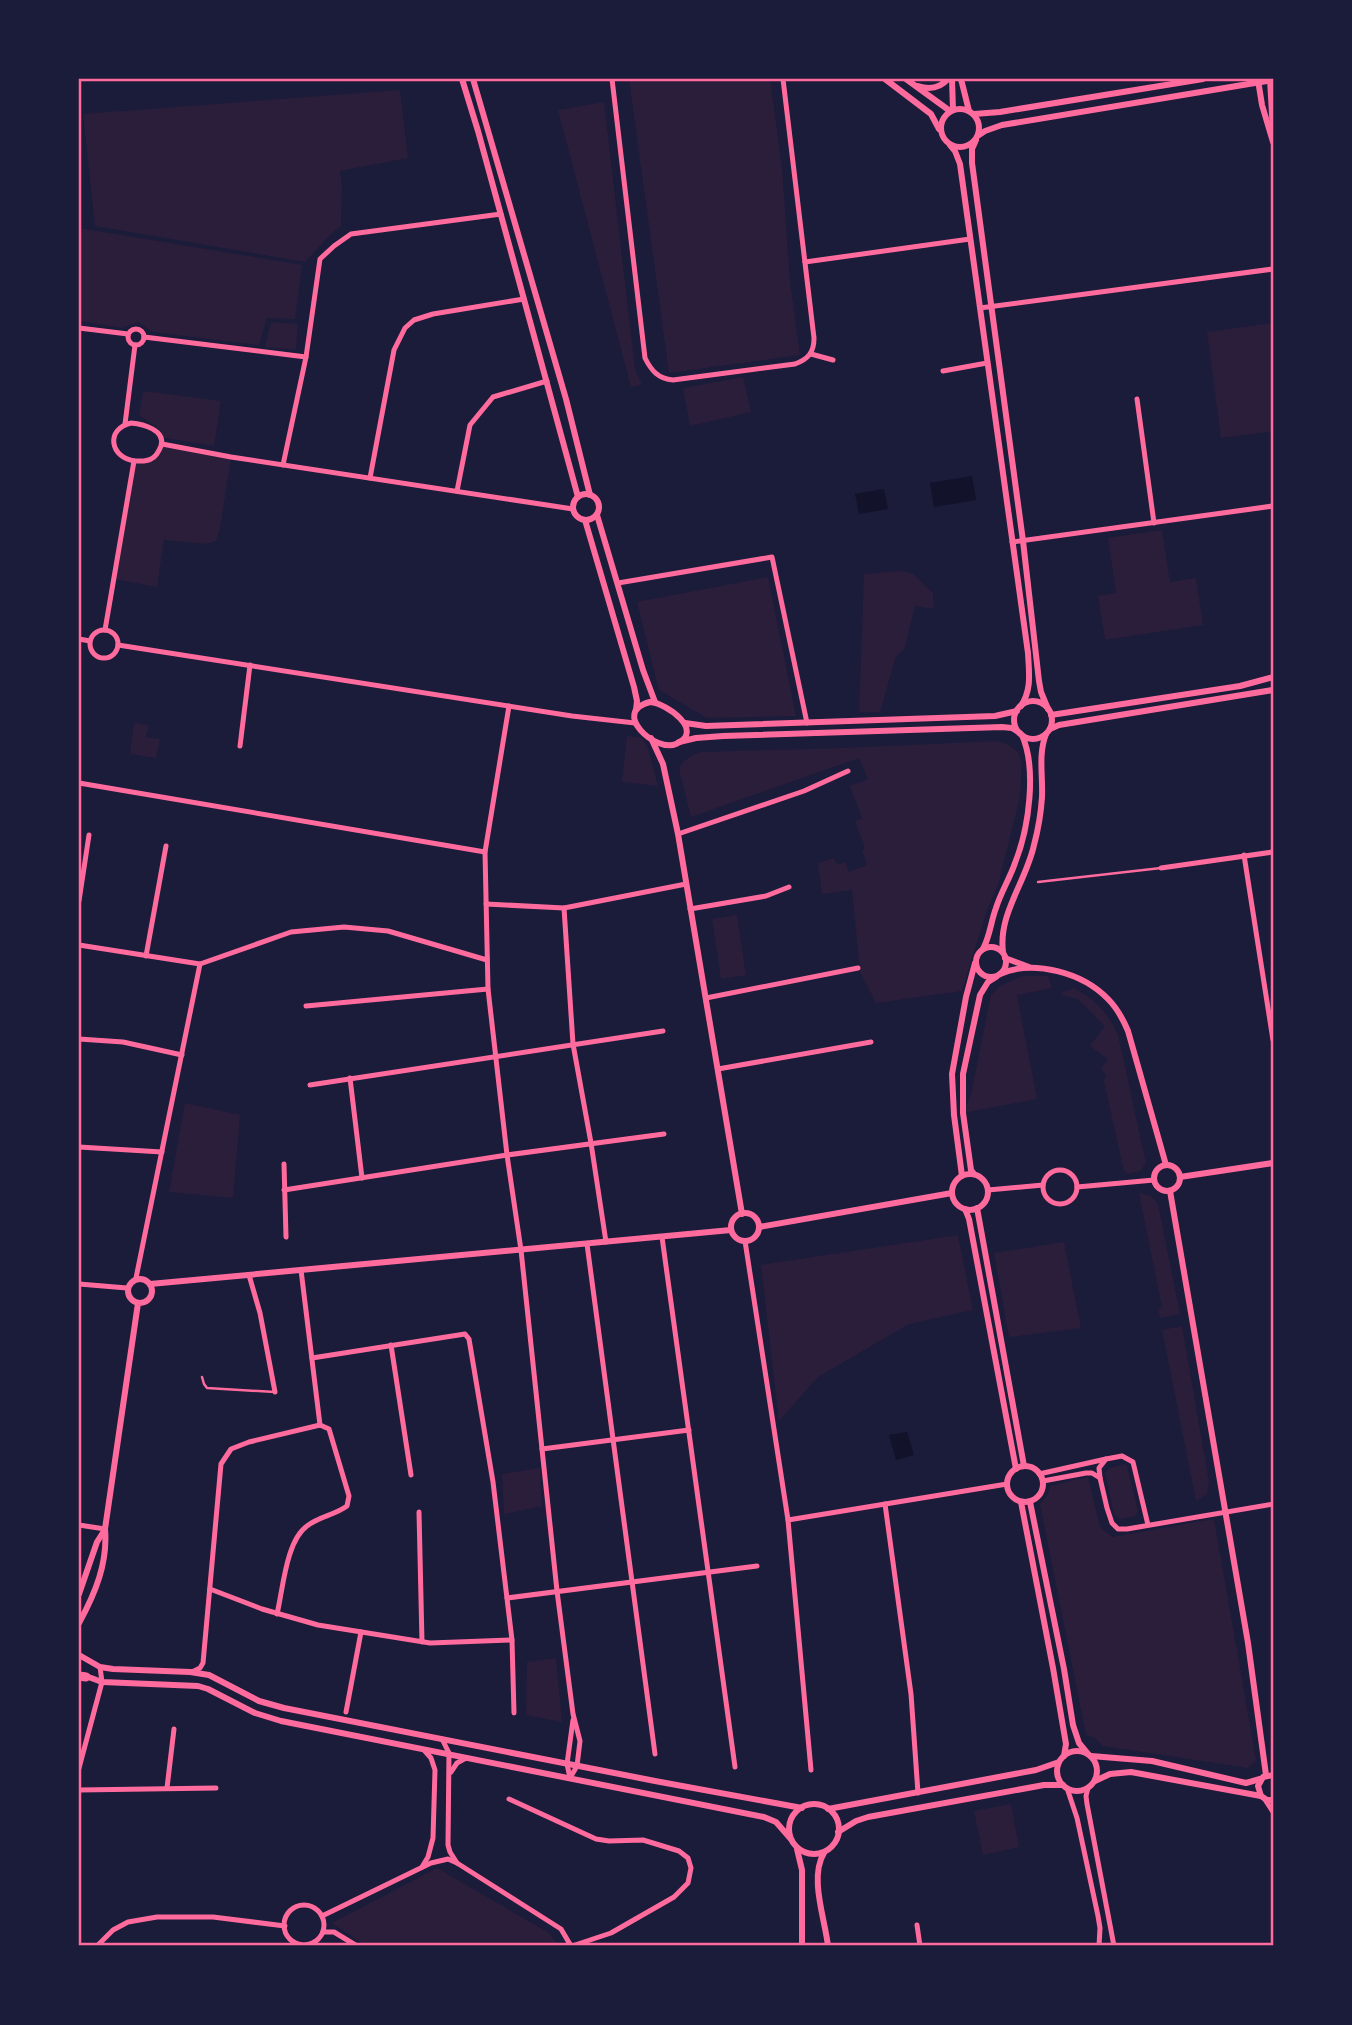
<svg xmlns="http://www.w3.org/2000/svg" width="1352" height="2025" font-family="'Source Serif 4',serif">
	<rect width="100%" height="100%" fill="#1b1b3a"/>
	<g fill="#2a1e3b">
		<polygon points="629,79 770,79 782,168 790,281 800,355 669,373"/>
		<polygon points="400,90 408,158 340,171 342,185 341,226 332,233 305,262 95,226 83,114"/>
		<polygon points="604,102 635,369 642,385 631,387 558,110"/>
		<polygon points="79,228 302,265 295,319 267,318 259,345 153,332 138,322 122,328 79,321"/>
		<polygon points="271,322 298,324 296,350 265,347"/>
		<polygon points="1273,323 1273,431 1221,438 1207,332"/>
		<polygon points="743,377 751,412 690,426 683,388"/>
		<polygon points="143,391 221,401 214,446 165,438 158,428 139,415"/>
		<polygon points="162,444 231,457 220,529 216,541 206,544 164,540 157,587 114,579 134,461 150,460"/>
		<polygon points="1162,530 1170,582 1196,578 1203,625 1105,640 1098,596 1116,593 1108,538"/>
		<polygon points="901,571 913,574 933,593 934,609 915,606 904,650 896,656 880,712 859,712 864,574"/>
		<polygon points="768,577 796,716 707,718 659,690 637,602"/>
		<polygon points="134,723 149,725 146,737 160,739 156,758 130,754"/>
		<polygon points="627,736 642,738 648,749 658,786 622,782"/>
		<path d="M996,741L1007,744L1018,752L1022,762L1020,797L998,885L987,910L962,991L876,1003L860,972L852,890L822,894L818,863L834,858L837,865L845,862L849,872L867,865L862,850L865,848L855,821L862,818L850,786L868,779L859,758L691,817L679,769C682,760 692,755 701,752L844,748Z"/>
		<polygon points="737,915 746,975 721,979 712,919"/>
		<polygon points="1023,976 1048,976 1052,988 1017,995 1037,1099 963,1113 971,1095 991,995 1001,985"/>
		<path d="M1074,988C1096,1000 1108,1013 1118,1035L1146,1163L1140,1171L1128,1174L1124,1171L1104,1081L1106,1074L1101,1069L1108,1059L1090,1046L1105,1026L1078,999L1061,995L1063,992Z"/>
		<polygon points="185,1103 240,1115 233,1198 169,1192"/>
		<polygon points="1139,1193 1151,1196 1158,1204 1180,1314 1160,1318 1158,1309 1162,1307"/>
		<polygon points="958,1235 973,1310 909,1324 818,1377 779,1421 761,1265"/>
		<polygon points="1064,1242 1081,1328 1009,1337 994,1253"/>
		<polygon points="1182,1326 1209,1482 1207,1494 1196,1501 1162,1330"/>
		<polygon points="1125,1464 1127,1466 1138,1511 1135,1516 1121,1519 1114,1514 1105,1473 1110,1468"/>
		<polygon points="540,1468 542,1506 504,1514 502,1474"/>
		<polygon points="1088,1477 1100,1527 1112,1537 1214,1519 1256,1760 1248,1768 1103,1746 1095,1738 1086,1735 1040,1504 1047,1496 1050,1486"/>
		<polygon points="556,1658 562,1722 526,1715 527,1662"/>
		<polygon points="1011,1804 1019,1847 983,1855 974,1811"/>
		<polygon points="437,1868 549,1933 559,1946 366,1946 332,1923"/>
	</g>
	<g fill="#12122b">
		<polygon points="972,476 976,500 934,507 930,483"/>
		<polygon points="884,489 888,509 859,514 855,494"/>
		<polygon points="907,1432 914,1455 896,1460 889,1435"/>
	</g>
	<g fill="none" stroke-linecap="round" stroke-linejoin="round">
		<g stroke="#ff6b9d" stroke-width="2.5">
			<polyline points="1038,882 1161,868"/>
			<polyline points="202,1377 204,1384 207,1388 275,1392"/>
		</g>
		<g stroke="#ff6b9d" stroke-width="5">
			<path d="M612,79L645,358C651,370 658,379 673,380L795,364C808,359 814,353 814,338L783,79"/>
			<polyline points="805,262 970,239"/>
			<polyline points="980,308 1273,269"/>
			<polyline points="79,328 128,334"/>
			<circle cx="136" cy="337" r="8"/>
			<polyline points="144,337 306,357"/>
			<polyline points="811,354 833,360"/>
			<polyline points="943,371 987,363"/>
			<polyline points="1137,399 1154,523"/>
			<path d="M131,423C143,424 166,430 161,446C159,451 156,457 151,459C146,462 141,461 135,461C110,458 105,429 131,423Z"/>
			<polyline points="125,424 135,345"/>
			<polyline points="162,444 231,457 573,509"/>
			<polyline points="283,465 306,357 320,259 334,246 351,234 501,214"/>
			<polyline points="370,478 394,350 405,328 414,320 433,314 524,299"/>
			<polyline points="457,491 470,425 493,397 547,381"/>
			<polyline points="1012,542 1273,506"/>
			<polyline points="618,583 772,557 807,723"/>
			<polyline points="105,630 134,461"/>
			<circle cx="104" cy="644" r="14"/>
			<polyline points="79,639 90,641"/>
			<polyline points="118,645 572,716 635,723"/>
			<polyline points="509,706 485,852 488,989 507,1155 521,1250 557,1591 573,1714 580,1741 577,1766 570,1778"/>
			<polyline points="240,746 250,665"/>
			<polyline points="79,783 485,852"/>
			<polyline points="678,834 804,791 848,771"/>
			<polyline points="1244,855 1273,1040"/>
			<polyline points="1161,868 1273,852"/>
			<polyline points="79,901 89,835"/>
			<polyline points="486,904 564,908 686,884"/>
			<polyline points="564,908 573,1044 591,1143 606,1242"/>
			<polyline points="690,909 766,896 789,887"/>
			<polyline points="79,945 200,964 291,932 344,927 388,931 487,960"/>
			<polyline points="146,956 166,846"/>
			<polyline points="706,998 858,968"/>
			<polyline points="306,1006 488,989"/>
			<polyline points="79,1039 123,1042 182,1055"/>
			<polyline points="718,1069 871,1042"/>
			<polyline points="350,1078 362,1178"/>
			<polyline points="310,1085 663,1031"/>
			<polyline points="79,1147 162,1152"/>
			<polyline points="284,1164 286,1237"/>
			<circle cx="1060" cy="1187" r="17"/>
			<polyline points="1077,1187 1154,1180"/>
			<polyline points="284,1190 507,1155 664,1134"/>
			<polyline points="988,1190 1043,1185"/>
			<polyline points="662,1237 735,1767"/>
			<polyline points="745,1241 788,1520 811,1770"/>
			<polyline points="587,1244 655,1754"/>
			<polyline points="301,1270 320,1425"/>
			<polyline points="249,1275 260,1313 275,1392"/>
			<polyline points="136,1278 200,964"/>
			<polyline points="79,1284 127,1288"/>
			<polyline points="391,1345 411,1475"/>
			<polyline points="312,1358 465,1334 469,1339 493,1482 512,1640 514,1713"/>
			<polyline points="542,1449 689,1430"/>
			<polyline points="1039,1474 1106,1459"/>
			<polyline points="1043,1481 1086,1473 1092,1473 1100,1478"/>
			<polyline points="885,1504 911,1694 918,1793"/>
			<polyline points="419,1512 422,1642"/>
			<polyline points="788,1520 1007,1484"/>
			<polyline points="79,1525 105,1529"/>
			<polyline points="1148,1525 1133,1462 1122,1456 1106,1459 1099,1468 1100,1478 1107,1508 1112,1523 1118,1529 1127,1529 1273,1504"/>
			<polyline points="210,1589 262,1609 318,1625 430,1643 512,1640"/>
			<polyline points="507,1598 757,1566"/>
			<path d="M277,1614C283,1589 286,1541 307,1526C320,1516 335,1515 347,1506L349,1496L329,1429L320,1425"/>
			<polyline points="192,1672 200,1668 203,1663 221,1464 231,1449 249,1442 320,1425"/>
			<polyline points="346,1712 361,1632"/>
			<polyline points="442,1739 449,1753 448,1845 450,1852 457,1863"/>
			<polyline points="79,1768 102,1682 100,1667"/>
			<polyline points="451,1772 457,1763 466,1758"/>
			<polyline points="570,1778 567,1764 573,1720"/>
			<polyline points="167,1788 174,1729"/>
			<polyline points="1067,1788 1077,1818 1098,1916 1100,1928 1099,1946"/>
			<polyline points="1088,1788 1086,1796 1087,1804 1114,1946"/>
			<polyline points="79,1790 216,1788"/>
			<polyline points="1264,1798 1273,1812"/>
			<polyline points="509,1799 596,1839 609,1841 643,1840 679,1851 688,1858 691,1868 688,1883 674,1897 611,1933 572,1946"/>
			<polyline points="422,1867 428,1857 433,1838 435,1770 431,1758 424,1750"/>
			<circle cx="304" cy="1925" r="20"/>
			<polyline points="322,1916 431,1863 448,1859 457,1863 561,1929 571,1946"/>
			<polyline points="917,1925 920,1946"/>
			<polyline points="323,1932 334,1932 357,1946"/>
			<polyline points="97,1946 113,1930 128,1922 157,1917 213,1917 285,1926"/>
		</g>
		<g stroke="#ff6b9d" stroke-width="6">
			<polyline points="462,79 478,131 578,497"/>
			<polyline points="473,79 566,399 590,495"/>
			<polyline points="885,79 931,114 939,129"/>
			<polyline points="906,79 950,111"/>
			<polyline points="952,79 953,110"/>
			<polyline points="961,79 969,111"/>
			<polyline points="1270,79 1273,132"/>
			<polyline points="1258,80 1262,105 1273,142"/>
			<path d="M918,86C930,90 940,88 948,79"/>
			<circle cx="960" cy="128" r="19"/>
			<polyline points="974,114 1000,112 1203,79"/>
			<polyline points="979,135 985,131 1002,125 1273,80"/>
			<polyline points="976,140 972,149 972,163 1023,541 1039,681 1041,692 1048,709"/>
			<path d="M950,145L955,151L960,164L1028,653C1029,673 1032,689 1021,706"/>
			<circle cx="586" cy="507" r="13"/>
			<polyline points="597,515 643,670 655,702"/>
			<polyline points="585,520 634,687 637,701 636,710"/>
			<circle cx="1033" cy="720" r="19"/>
			<path d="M650,702C666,703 706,731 676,744C656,753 610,712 650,702Z"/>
			<polyline points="1051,715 1240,686 1273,677"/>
			<polyline points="685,723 706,726 995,716 1017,711"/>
			<polyline points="1050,729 1059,725 1273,690"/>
			<polyline points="651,738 663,764 678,834 742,1214"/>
			<polyline points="679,742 696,738 723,736 1002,727 1012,728 1020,733"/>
			<circle cx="991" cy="962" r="15"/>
			<path d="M983,949C990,936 991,921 996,908C1001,892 1010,878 1015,863C1029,828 1037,769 1022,735"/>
			<path d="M1003,952C998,914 1026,882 1034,845C1038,830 1041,813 1042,797C1043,775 1038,755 1046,734"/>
			<polyline points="1005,958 1029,967"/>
			<path d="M1000,974C1034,959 1083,973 1108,999C1117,1008 1123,1019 1128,1031L1166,1165"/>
			<circle cx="1167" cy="1178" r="13"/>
			<polyline points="974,1174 971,1170 963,1113 963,1074 980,995 988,982 996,977"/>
			<circle cx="970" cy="1192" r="18"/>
			<polyline points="962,1176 954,1115 952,1074 966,997 975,963"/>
			<polyline points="1180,1177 1273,1163"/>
			<polyline points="1170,1191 1248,1643 1266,1775"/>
			<polyline points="977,1208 1024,1466"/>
			<polyline points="965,1209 969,1219 1016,1469"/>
			<circle cx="745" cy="1227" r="14"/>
			<polyline points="759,1227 952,1193"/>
			<circle cx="140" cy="1291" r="12"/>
			<polyline points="150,1284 731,1230"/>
			<circle cx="1025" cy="1484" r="18"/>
			<polyline points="1021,1502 1053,1668 1066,1744 1064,1756"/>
			<polyline points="1030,1502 1064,1669 1073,1725 1079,1743 1088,1754"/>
			<polyline points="79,1594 97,1542 104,1531"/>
			<path d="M79,1623C95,1594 108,1563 105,1529L138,1303"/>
			<polyline points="79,1655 100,1667 113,1669 190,1672 209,1675 259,1701 284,1708 655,1781 802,1808"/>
			<polyline points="83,1675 102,1682 198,1686 208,1689 255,1713 281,1721 764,1817 776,1822 790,1838"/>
			<circle cx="1077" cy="1771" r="20"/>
			<polyline points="1091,1756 1152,1761 1246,1783 1260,1779"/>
			<polyline points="1273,1775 1263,1777 1258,1786 1261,1796 1267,1800 1273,1800"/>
			<polyline points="1095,1781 1110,1774 1131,1772 1261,1796"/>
			<circle cx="814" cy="1829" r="25"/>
			<polyline points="828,1809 1036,1770 1059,1762"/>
			<polyline points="838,1832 856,1821 868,1817 1044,1785 1063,1785"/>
			<polyline points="797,1849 802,1870 802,1946"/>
			<path d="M824,1853C809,1877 825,1919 828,1946"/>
		</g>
		<polyline stroke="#ff6b9d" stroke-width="9" points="79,1676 86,1677"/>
	</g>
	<rect width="1352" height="2025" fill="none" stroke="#1b1b3a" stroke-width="161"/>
	<rect x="80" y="80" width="1192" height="1864" fill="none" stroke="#ff6b9d" stroke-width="2.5"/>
</svg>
